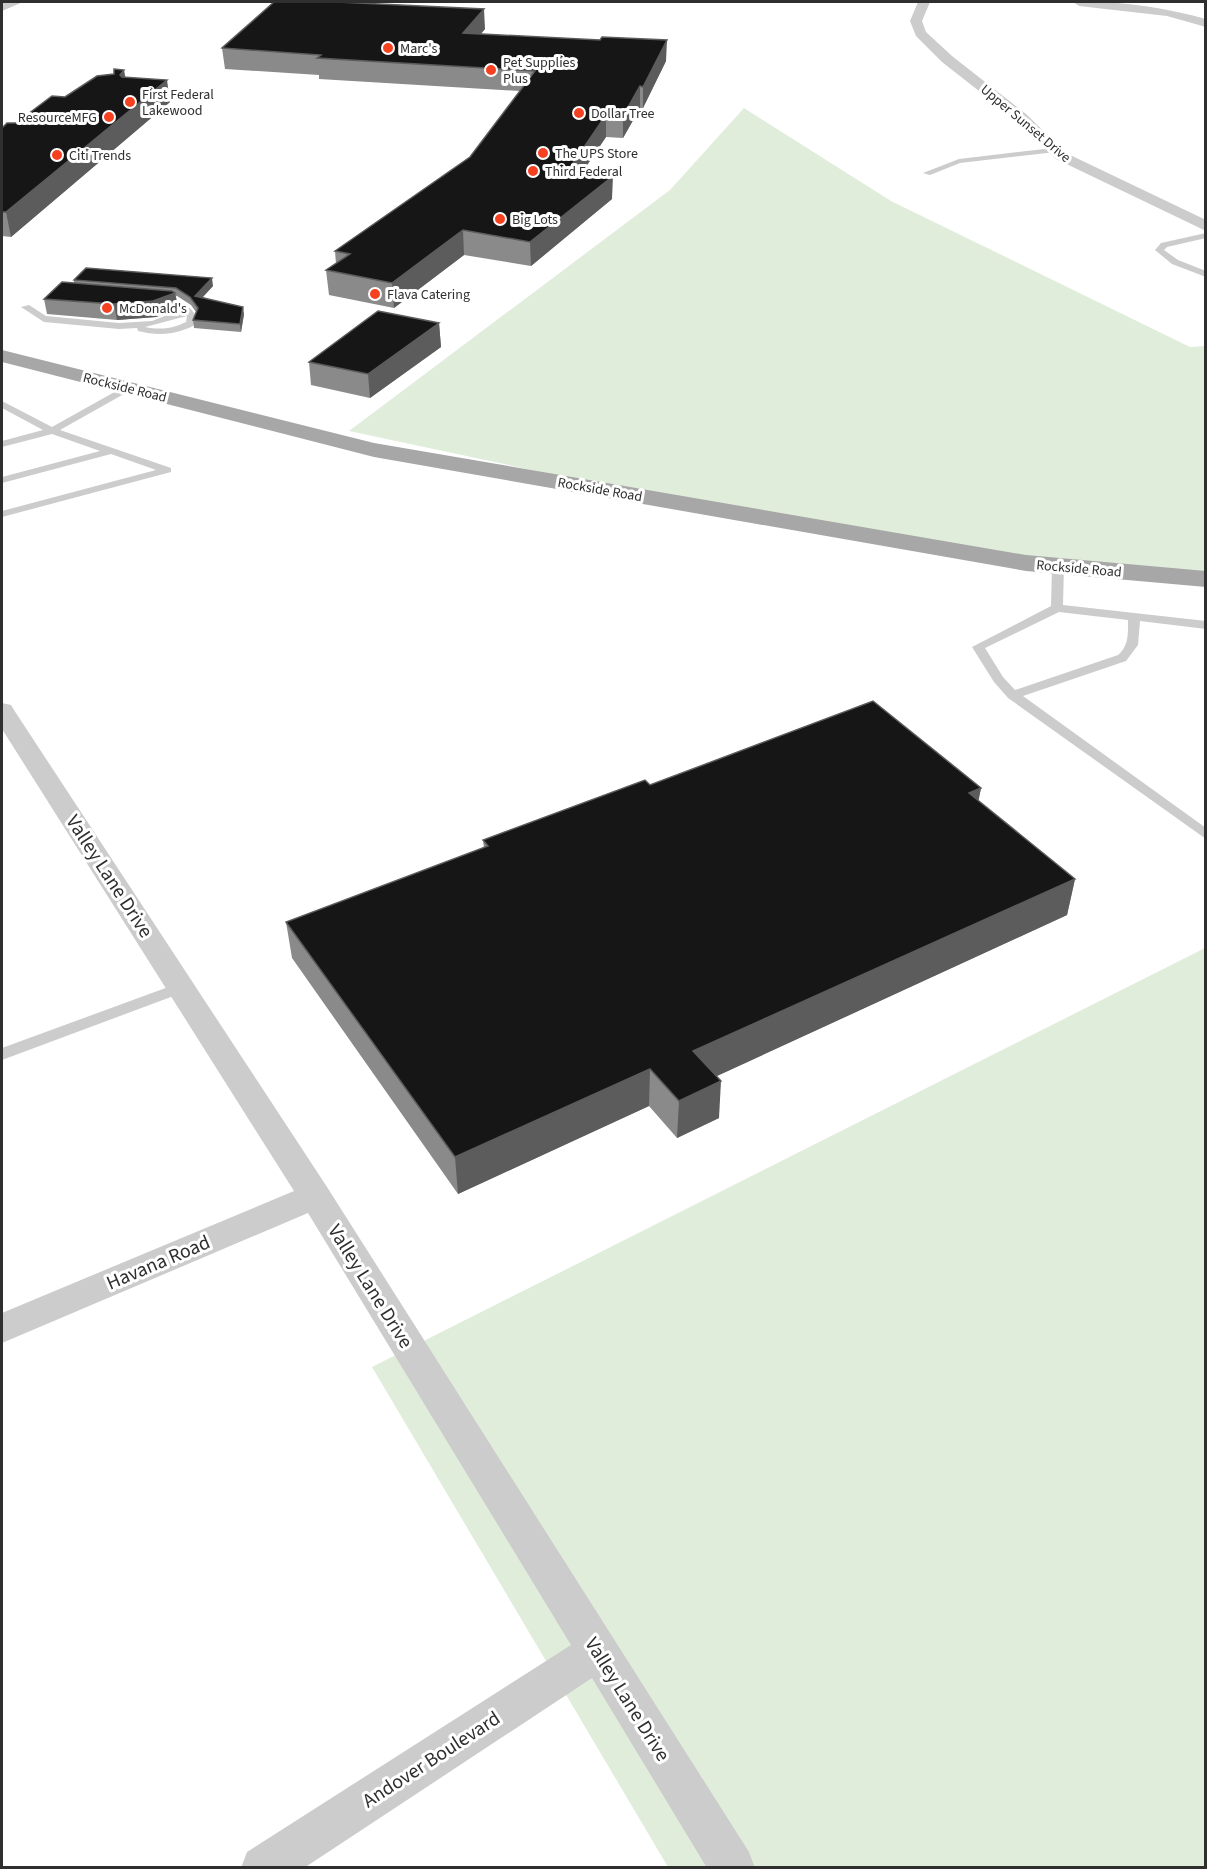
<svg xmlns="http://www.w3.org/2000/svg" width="1207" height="1869" font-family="'Source Sans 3',sans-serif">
	<rect width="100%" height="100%" fill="#fff"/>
	<g fill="#e0eddb">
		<polygon points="744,108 891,201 1190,347 1205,346 1205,579 1026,563 724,511 349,431 670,190"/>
		<polygon points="1205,948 1205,1867 668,1867 372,1367"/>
	</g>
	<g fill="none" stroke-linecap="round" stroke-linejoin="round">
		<g fill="#ccc" fill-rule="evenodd">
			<polygon points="147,94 180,96 184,98 180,100 150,98"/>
			<polygon points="1053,148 1056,152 960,163 930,175 923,173 959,159"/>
			<polygon points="1206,233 1206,238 1167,247 1164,250 1178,260 1206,271 1206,277 1172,264 1155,250 1161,243"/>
			<path d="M156,296C175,298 186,300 197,317L193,326C174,335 158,336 138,331L137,328L119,329L44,322L21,307L29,305L46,316L119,323L152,321L182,309L174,304L153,301V297ZM187,316L186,322C172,329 160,330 145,327Z"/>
			<polygon points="127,385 132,388 131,390 60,430 171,468 171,472 2,517 2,511 156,470 111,454 2,483 2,477 100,451 52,434 2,447 2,441 43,430 2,408 2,401 52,427"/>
			<path d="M1058,563L1064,566L1063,605L1206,621V629L1140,621L1138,645L1126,661L1023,696L1206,828V839L1008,698L994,682L972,647L1051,606L1052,566ZM1059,612L1128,620C1128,633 1129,646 1118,655L1015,690L1003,677L985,648Z"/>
			<polygon points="182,982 190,987 187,991 2,1060 2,1048"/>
		</g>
		<g fill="#ccc" fill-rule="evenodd">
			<polygon points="918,2 930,2 922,21 926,32 952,56 1026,114 1066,153 1206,220 1206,231 1056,159 1016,120 942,62 916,36 910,21"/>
			<path d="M1073,2C1116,0 1164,7 1206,19V27L1167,16L1079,6Z"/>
			<polygon points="2,703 11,705 14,710 327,1187 749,1852 755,1868 707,1868 592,1678 304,1868 241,1868 247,1852 571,1645 308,1213 2,1343 2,1313 294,1191 2,729"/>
		</g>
		<polygon fill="#ccc" fill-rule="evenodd" points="2,2 23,2 2,11"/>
		<polygon fill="#a7a7a7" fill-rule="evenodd" points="2,350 374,443 1026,555 1206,571 1206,587 1026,571 374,457 2,362"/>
	</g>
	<g fill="#8a8a8a">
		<polygon points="485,29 481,34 666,61 643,108 640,108 623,138 606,137 583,171 612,199 531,266 464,255 394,308 329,295 326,270 336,264 335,251 470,157 520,91 319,79 319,75 225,69 222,48"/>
		<polygon points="126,78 170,102 11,237 2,236 2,128 16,123 65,97"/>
		<polygon points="74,280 213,286 203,297 244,314 241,332 194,328 193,320 196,312 191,305 177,296 176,296 178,309 156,317 117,320 47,314 44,299 74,283"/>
		<polygon points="439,323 441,347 370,398 311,385 309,362"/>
		<polygon points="650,785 981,788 978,801 1075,879 1067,915 716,1076 719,1118 677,1138 649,1106 458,1194 292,958 286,922 484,848 483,840"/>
	</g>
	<g fill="#5c5c5c">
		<polygon points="484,9 485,29 464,53 463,33"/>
		<polygon points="667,40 666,61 643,108 643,87"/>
		<polygon points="124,70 128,91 120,75"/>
		<polygon points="167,80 170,102 11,237 6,212"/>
		<polygon points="640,86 640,108 623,138 623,116"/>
		<polygon points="606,115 606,137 569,192 569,169"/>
		<polygon points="613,176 612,199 531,266 530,242"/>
		<polygon points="463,230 464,255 394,308 392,283"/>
		<polygon points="212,278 213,286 197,303 195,296"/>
		<polygon points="175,293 178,309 156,317 117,320 114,304"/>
		<polygon points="243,307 244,314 241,332 240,324"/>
		<polygon points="439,323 441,347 370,398 368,374"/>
		<polygon points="981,788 974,824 969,793"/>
		<polygon points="1075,879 1067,915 691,1088 693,1051"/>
		<polygon points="650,1069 649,1106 458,1194 455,1157"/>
		<polygon points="721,1081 719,1118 677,1138 679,1101"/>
	</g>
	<g fill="#161616" stroke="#5c5c5c" stroke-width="1.5">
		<polygon points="274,2 337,2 484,9 463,33 600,40 602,37 667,40 643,87 640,86 623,116 606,115 569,169 613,176 530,242 463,230 392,283 326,270 350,254 335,251 470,157 535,71 317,58 321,55 222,48"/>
		<polygon points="114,69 124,70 120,75 122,77 167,80 6,212 2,212 2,128 7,123 16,123 52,96 65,97 97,76 114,74"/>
		<polygon points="86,268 212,278 195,296 243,307 240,324 193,320 198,308 190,297 176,288 74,280"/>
		<polygon points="62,282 172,291 175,293 153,301 114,304 44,299"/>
		<polygon points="378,311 439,323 368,374 309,362"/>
		<polygon points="873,701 981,788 969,793 1075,879 693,1051 721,1081 679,1101 650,1069 455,1157 286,922 488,846 483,840 645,780 650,785"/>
	</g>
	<g fill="#f64120" stroke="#fff" stroke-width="2">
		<circle cx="388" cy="48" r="6"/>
		<circle cx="491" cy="70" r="6"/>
		<circle cx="130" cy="102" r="6"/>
		<circle cx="579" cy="113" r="6"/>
		<circle cx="109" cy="117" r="6"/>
		<circle cx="543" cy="153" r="6"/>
		<circle cx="57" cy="155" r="6"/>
		<circle cx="533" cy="171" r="6"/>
		<circle cx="500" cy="219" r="6"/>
		<circle cx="375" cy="294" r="6"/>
		<circle cx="107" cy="308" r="6"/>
	</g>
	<g text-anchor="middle" stroke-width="6" stroke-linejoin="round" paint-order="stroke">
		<g font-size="14" fill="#2f2f2f" stroke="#fff" text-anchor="start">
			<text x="400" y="53">Marc's</text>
			<text x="503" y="67">Pet Supplies<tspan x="503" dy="16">Plus</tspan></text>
			<text x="142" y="99">First Federal<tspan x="142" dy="16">Lakewood</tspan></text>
			<text x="591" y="118">Dollar Tree</text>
			<text x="97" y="122" text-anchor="end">ResourceMFG</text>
			<text x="555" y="158">The UPS Store</text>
			<text x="69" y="160">Citi Trends</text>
			<text x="545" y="176">Third Federal</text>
			<text x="512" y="224">Big Lots</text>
			<text x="387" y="299">Flava Catering</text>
			<text x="119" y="313">McDonald's</text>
		</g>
		<g font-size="14" fill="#2f2f2f" stroke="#fff">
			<text transform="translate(1026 123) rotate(40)" y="5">Upper Sunset Drive</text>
			<text transform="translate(125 387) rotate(14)" y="5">Rockside Road</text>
			<text transform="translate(600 489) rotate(10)" y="5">Rockside Road</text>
			<text transform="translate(1079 568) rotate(5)" y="5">Rockside Road</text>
		</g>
		<g font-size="20" fill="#2f2f2f" stroke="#fff">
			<text transform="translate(110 876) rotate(57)" y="7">Valley Lane Drive</text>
			<text transform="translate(158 1262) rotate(-23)" y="7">Havana Road</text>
			<text transform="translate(371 1286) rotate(58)" y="7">Valley Lane Drive</text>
			<text transform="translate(628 1699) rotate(58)" y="7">Valley Lane Drive</text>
			<text transform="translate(431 1759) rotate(-33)" y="7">Andover Boulevard</text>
		</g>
	</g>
	<rect width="1207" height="1869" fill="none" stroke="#2f2f2f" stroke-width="6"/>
</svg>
